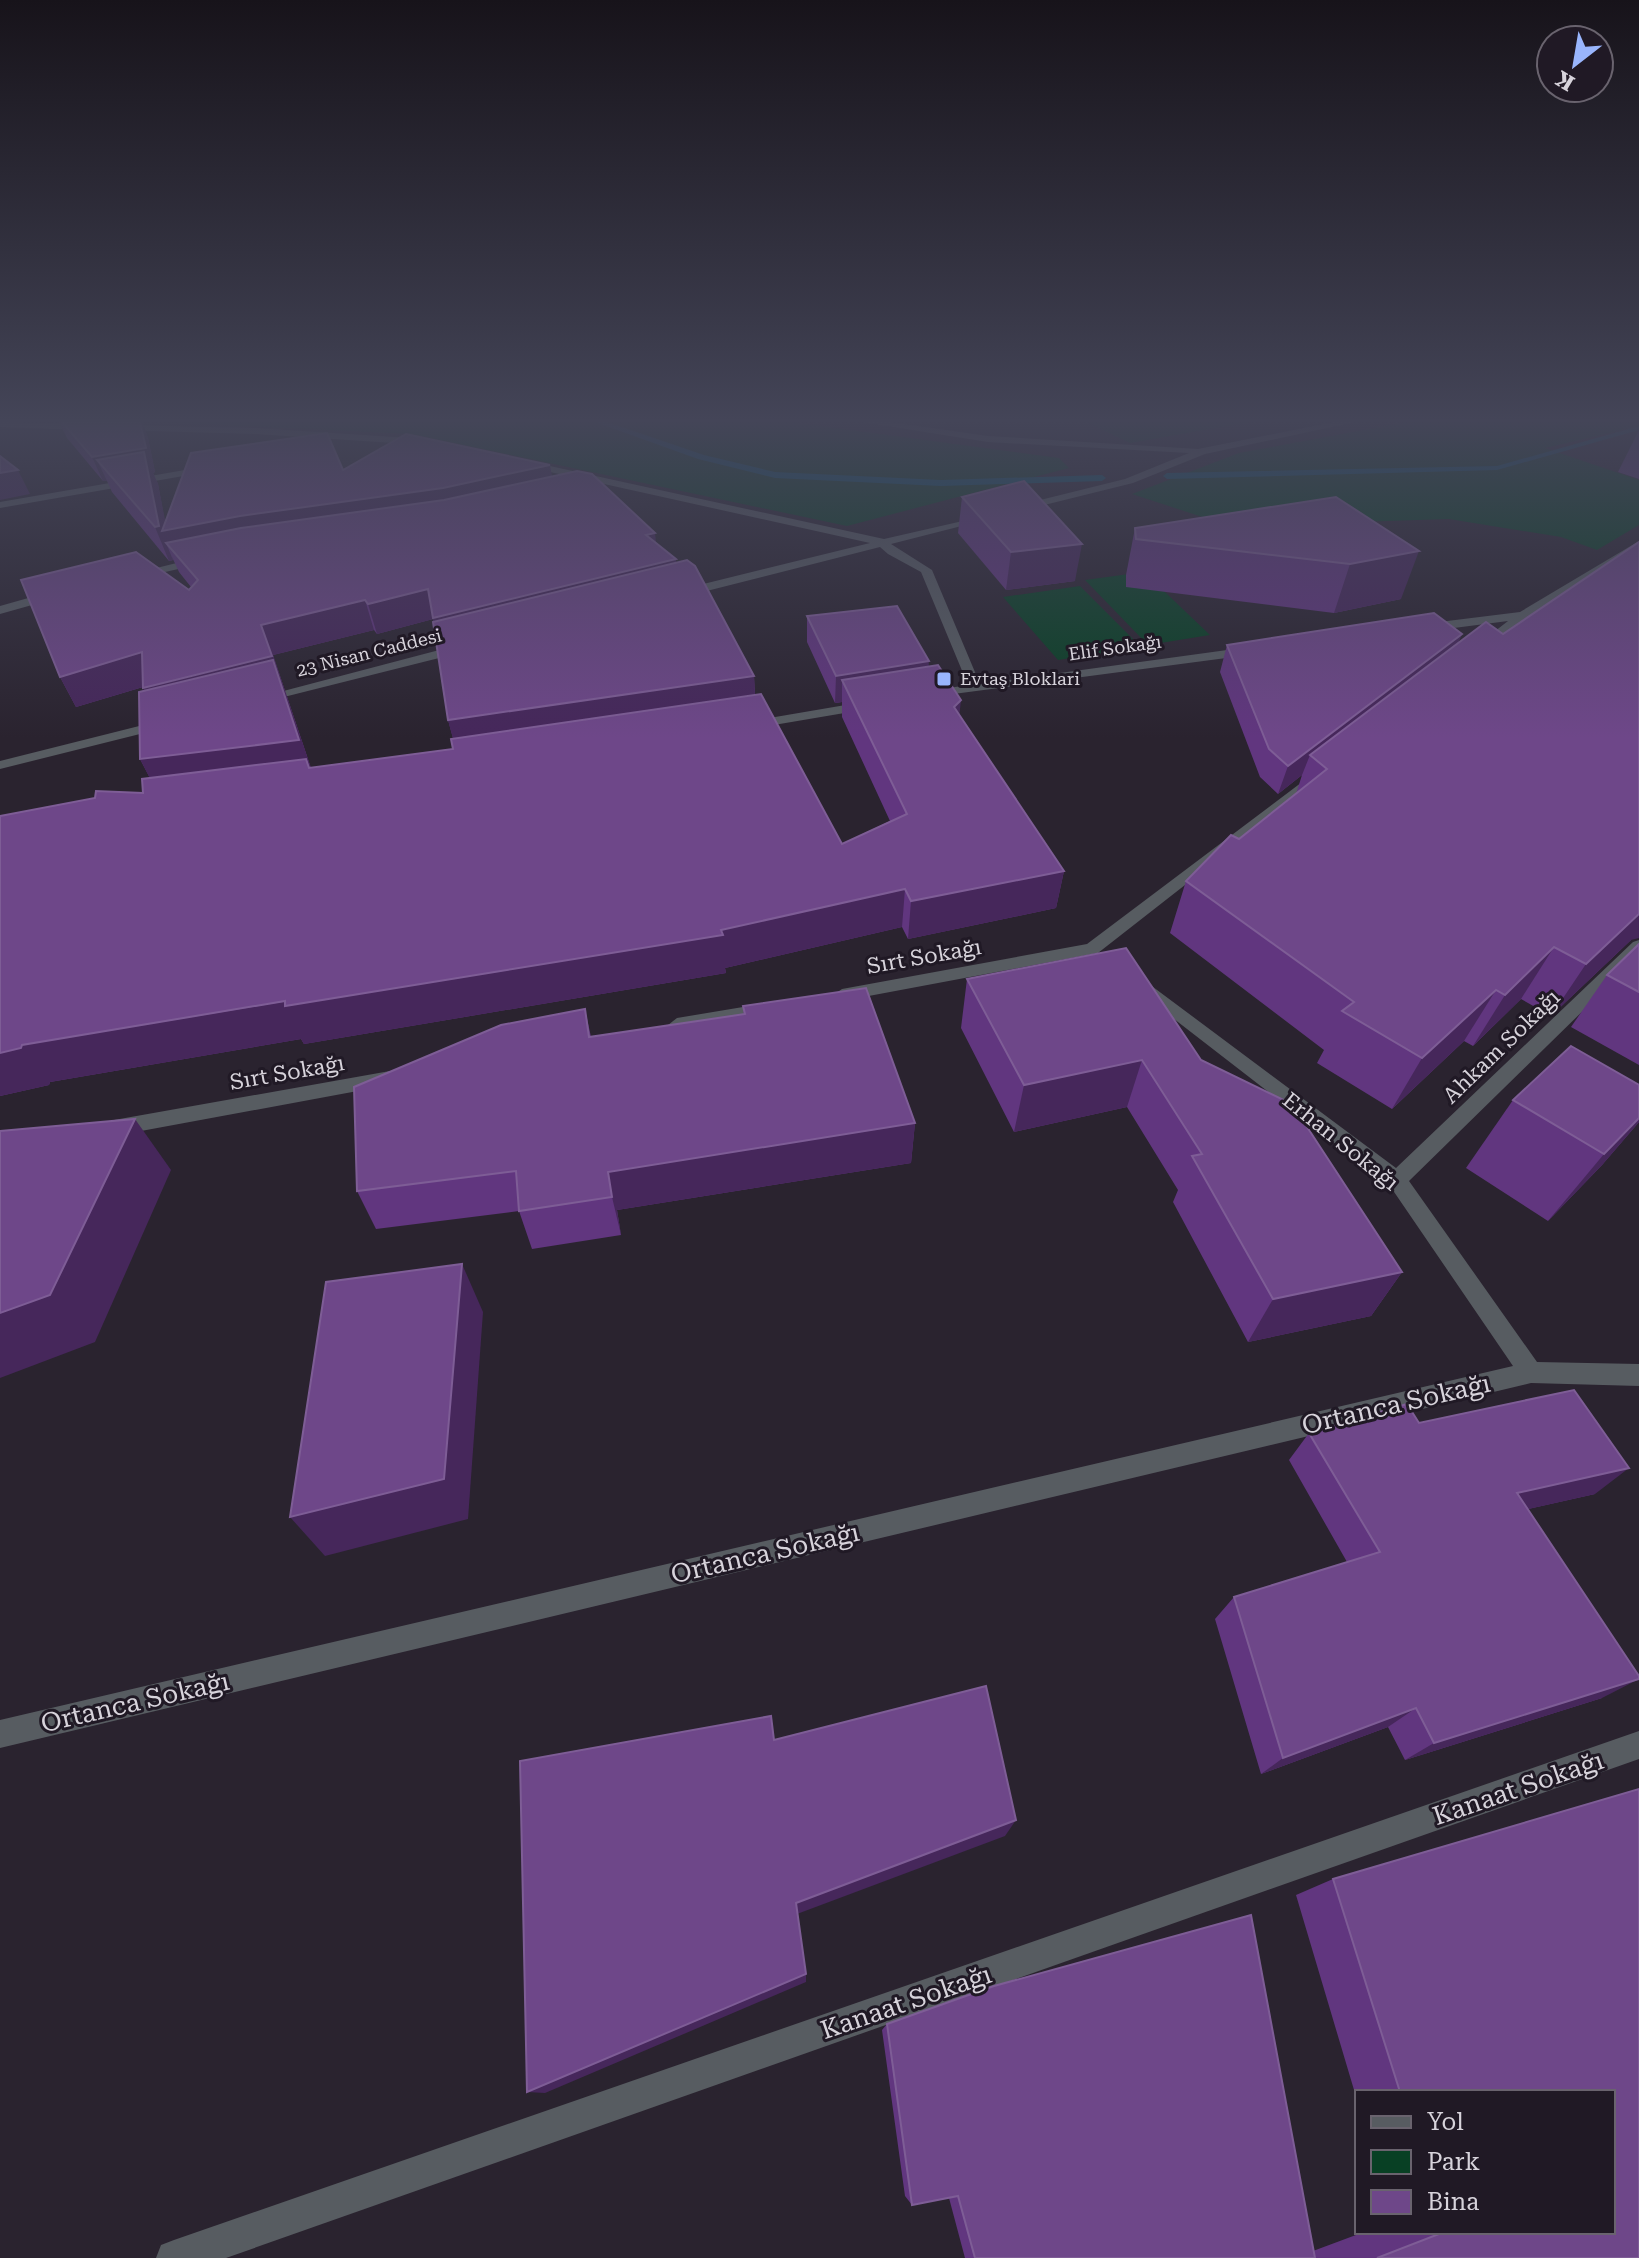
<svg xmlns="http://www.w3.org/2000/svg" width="1639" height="2258" font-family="'Roboto Serif',serif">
	<rect width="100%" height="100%" fill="#2a232f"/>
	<g fill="#084024">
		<polygon points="159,422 791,422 1059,458 1069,468 847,526 412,434"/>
		<polygon points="1087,422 1250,422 1130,443"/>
		<polygon points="1407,422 1639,422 1639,426 1545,448 1639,480 1639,525 1597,550 1561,537 1449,519 1230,526 1132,494 1239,453"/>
		<polygon points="1144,572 1210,635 1148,645 1085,580"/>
		<polygon points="1080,586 1141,647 1058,660 1003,597"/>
	</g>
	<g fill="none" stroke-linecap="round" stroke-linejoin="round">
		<g fill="#04566d" fill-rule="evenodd">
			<polygon points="595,422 607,422 704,455 775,472 941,480 1102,475 1106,478 1102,481 941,486 775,478 698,459"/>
			<polygon points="1639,426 1639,430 1497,470 1167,479 1163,476 1167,473 1497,466"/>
		</g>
		<g fill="#575c61" fill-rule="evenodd">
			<polygon points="0,422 86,424 91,427 86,430 0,427"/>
			<polygon points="862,422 890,422 988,436 1198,449 1334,422 1355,422 1205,454 1133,483 1016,512 1012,511 1012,507 1125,479 1189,453 988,442"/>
			<polygon points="118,425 256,428 425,439 430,442 425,445 256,434 115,430"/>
			<polygon points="527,461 884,539 989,515 989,519 891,544 932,570 980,684 1249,647 1256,651 1249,655 923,698 923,692 968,685 921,572 888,554 880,547 679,598 675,597 675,591 870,543 523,466 522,464"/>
			<polygon points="208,466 212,467 212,471 0,508 0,502"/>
			<polygon points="1639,541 1639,549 1527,618 1484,652 1472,649 1508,621 1423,632 1417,628 1423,624 1520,612"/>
			<polygon points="201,557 205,559 205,563 134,579 128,575"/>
			<polygon points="53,591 57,592 57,598 0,614 0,606"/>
			<polygon points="462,644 469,648 467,651 260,703 253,699"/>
			<polygon points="869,701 876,705 874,708 751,729 744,725 751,721"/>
			<polygon points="167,719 172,720 172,726 0,769 0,761"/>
			<polygon points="1318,770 1323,771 1323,777 1098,953 842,1001 833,995 842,989 1087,944"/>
			<polygon points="1639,940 1639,956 1409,1181 1537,1362 1639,1364 1639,1386 1531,1383 0,1748 0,1720 1513,1366 1390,1186 1134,988 1137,984 1149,984 1396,1168 1633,942"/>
			<polygon points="767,1003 776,1009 773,1014 677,1032 668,1025 677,1018"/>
			<polygon points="390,1071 400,1078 390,1085 114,1136 107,1133 104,1128 107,1123 114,1120"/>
			<polygon points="1639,1731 1639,1759 226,2258 156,2258 161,2245 174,2240"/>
		</g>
	</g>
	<g fill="#61367f" fill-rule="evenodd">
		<path d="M59,422H142L148,438L155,472L153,473L158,484L165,523L343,470L552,477L656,543L676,559V563L754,676L755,695L842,844L890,821L842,717V702L835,703L807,642V616L929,666L959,715L1064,871L1056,908L908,939L902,927L725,968L726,973L304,1044L301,1039L50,1082L49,1085L0,1096V816L143,793L150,778L140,759L145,691L143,687L76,707L60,677L191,587L179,572L172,557L173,560L169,561L112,492L107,481H103L67,438ZM433,619L448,720L453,738V749L311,768L273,655L374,630L377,634Z"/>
		<polygon points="1639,430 1639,479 1618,472"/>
		<polygon points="962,497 1075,581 1006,590 958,533"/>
		<polygon points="1336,497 1401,599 1334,613 1126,587 1126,575 1135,528"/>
		<polygon points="1459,642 1631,940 1551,1016 1521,999 1473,1046 1464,1041 1392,1109 1317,1063 1324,1050 1170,933 1186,881 1296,794 1302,775 1278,794 1260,777 1220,672 1227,645"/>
		<polygon points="1639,944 1639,1065 1571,1027 1607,975"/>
		<polygon points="967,979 1201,1060 1402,1272 1371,1316 1248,1342 1173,1202 1178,1190 1127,1107 1014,1132 961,1028"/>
		<polygon points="743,1006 915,1123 911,1163 617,1210 621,1235 532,1249 519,1211 376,1229 357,1191 585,1009 591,1037 744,1015"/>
		<polygon points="1639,1085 1639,1122 1602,1165 1548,1221 1466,1168 1513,1100"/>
		<polygon points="1419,1423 1595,1494 1528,1509 1602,1698 1405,1760 1388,1727 1261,1774 1215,1619 1234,1597 1347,1562 1289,1460 1309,1433"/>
		<polygon points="1639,1789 1639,2258 965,2258 949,2198 912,2205 905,2196 882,2030 887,2024 994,1986 1251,1915 1313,2251 1364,2232 1613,2232 1613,2092 1357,2092 1357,2100 1296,1895 1333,1879"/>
	</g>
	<g fill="#46275b">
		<polygon points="140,422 142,422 148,438 155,472 153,473 158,484 167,530 240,516 550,465 555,493 166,543 173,560 169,561 155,527 97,460 107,481 103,481 92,457"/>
		<polygon points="18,470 30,494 0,500 0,473"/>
		<polygon points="655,533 658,561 646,535"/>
		<polygon points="1082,544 1075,581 1006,590 1011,552"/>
		<polygon points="1419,551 1401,599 1334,613 1350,564"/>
		<polygon points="676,559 678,588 441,648 433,619 377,634 368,604 428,589"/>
		<polygon points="365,600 374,630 273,655 315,780 161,800 140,759 158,718 143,688 261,625"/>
		<polygon points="1462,634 1451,661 1310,755 1302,775 1278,794 1288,766"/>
		<polygon points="142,652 156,683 76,707 60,677"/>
		<polygon points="929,661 927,688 842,680 842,702 835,703 836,676"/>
		<polygon points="754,676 756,716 459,761 448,720"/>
		<polygon points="961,700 957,737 954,707"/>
		<polygon points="1064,871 1056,908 908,939 911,901"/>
		<polygon points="905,889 902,927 725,968 726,973 304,1044 301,1039 50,1082 49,1085 0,1096 0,1053 22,1045 721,930"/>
		<polygon points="1639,914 1639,938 1631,940 1551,1016 1586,964"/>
		<polygon points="1554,947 1521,999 1473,1046 1505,995"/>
		<polygon points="1496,990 1464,1041 1392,1109 1422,1058"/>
		<polygon points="1142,1060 1127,1107 1014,1132 1024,1085"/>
		<polygon points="1639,1118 1639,1122 1602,1165 1548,1221 1604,1154"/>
		<polygon points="135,1119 171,1170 95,1342 0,1378 0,1313"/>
		<polygon points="915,1123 911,1163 617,1210 621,1235 612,1197 608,1172"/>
		<polygon points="462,1264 483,1312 468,1519 325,1556 290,1517"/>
		<polygon points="1402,1272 1371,1316 1248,1342 1273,1299"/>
		<polygon points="1629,1468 1595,1494 1488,1518 1517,1493"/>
		<polygon points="1639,1679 1602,1698 1405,1760 1434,1743"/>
		<polygon points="1416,1708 1388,1727 1261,1774 1283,1758"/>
		<polygon points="1016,1820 1005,1836 797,1914 796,1903"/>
		<polygon points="806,1974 806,1982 545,2093 527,2092"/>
	</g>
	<g fill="#6e4789" stroke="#7e5d96" stroke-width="2">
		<polygon points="62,422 140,422 146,448 92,457"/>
		<polygon points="327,433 343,470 406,434 550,465 443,488 240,516 162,531 191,453"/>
		<polygon points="144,452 159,526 155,527 97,460"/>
		<polygon points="0,456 18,470 0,473"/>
		<polygon points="577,471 592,474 655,533 646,535 676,559 433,618 428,589 368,604 365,600 261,625 272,656 143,688 142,652 60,677 21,580 136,552 189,590 198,580 166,543 241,528 444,500"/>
		<polygon points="1024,481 1082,544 1011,552 962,497"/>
		<polygon points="1336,497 1419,551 1350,564 1136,539 1135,528"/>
		<polygon points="1639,542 1639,914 1586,964 1554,947 1505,995 1496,990 1422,1058 1342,1011 1354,1002 1186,881 1231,835 1239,839 1327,769 1310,755 1486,622 1503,634"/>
		<polygon points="687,560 695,566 754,676 448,720 433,622"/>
		<polygon points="897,606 929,661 836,676 807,616"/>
		<polygon points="1434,613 1462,634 1288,766 1269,749 1227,645"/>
		<polygon points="273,660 299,740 140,759 139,692"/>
		<polygon points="938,665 961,700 954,707 1064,871 911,901 905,889 721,930 723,935 285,1006 285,1001 22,1045 21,1048 0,1053 0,816 95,798 96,791 143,793 142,779 306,759 309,768 453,749 451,739 761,694 842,844 907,814 842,680"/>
		<polygon points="1639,944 1639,992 1607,975"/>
		<polygon points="1126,948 1201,1060 1292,1104 1402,1272 1273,1299 1192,1156 1202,1154 1142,1060 1024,1085 967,979"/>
		<polygon points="866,988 915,1123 608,1172 612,1197 519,1211 516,1171 357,1191 354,1087 501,1025 585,1009 589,1037 745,1014 743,1006"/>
		<polygon points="1571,1046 1639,1085 1639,1118 1604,1154 1513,1100"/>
		<polygon points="135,1119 50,1295 0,1313 0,1131"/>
		<polygon points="462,1264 444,1479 290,1517 326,1282"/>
		<polygon points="1574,1390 1629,1468 1517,1493 1639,1676 1639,1679 1434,1743 1416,1708 1283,1758 1234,1597 1380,1552 1309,1433 1407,1404 1419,1423"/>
		<polygon points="986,1686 1016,1820 796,1903 806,1974 527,2092 520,1761 771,1716 774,1740"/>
		<polygon points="1639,1789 1639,2258 1377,2258 1444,2232 1613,2232 1613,2092 1400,2092 1333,1879"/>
		<polygon points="1251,1915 1315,2258 975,2258 958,2196 912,2205 887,2024 994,1986"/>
	</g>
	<linearGradient id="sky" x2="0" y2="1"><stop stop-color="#17131a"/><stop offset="0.57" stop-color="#444558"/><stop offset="1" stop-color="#444558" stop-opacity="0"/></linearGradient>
	<rect width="1639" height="738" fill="url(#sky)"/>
	<rect fill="#99b5fd" stroke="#201925" stroke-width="3" x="936" y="671" width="16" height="16" rx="4"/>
	<g text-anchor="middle" stroke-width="6" stroke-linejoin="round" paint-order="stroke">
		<g font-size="18" fill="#d7d3db" stroke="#201925">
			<text transform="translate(1115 648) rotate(-8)" y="6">Elif Sokağı</text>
			<text transform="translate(369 653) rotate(-14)" y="6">23 Nisan Caddesi</text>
		</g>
		<g font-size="18" fill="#d7d3db" stroke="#201925" text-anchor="start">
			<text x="960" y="685">Evtaş Bloklari</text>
		</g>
		<g font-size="22" fill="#d7d3db" stroke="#201925">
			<text transform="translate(924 956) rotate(-10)" y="8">Sırt Sokağı</text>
			<text transform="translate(1501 1046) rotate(-44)" y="8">Ahkam Sokağı</text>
			<text transform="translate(287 1072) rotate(-10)" y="8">Sırt Sokağı</text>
			<text transform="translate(1341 1141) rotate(39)" y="8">Erhan Sokağı</text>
		</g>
		<g font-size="26" fill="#d7d3db" stroke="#201925">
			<text transform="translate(1396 1404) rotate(-13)" y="9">Ortanca Sokağı</text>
			<text transform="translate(765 1553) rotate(-13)" y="9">Ortanca Sokağı</text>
			<text transform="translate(135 1702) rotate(-13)" y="9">Ortanca Sokağı</text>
			<text transform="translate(1518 1788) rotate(-19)" y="9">Kanaat Sokağı</text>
			<text transform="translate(906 2002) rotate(-19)" y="9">Kanaat Sokağı</text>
		</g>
	</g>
	<rect x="1355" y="2090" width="260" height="144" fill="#201925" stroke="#69636e" stroke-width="2"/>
	<rect x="1371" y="2116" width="40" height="12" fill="#575c61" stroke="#69636e" stroke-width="2"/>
	<text x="1427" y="2130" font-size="24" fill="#d7d3db">Yol</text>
	<rect x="1371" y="2150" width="40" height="24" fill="#084024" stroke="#69636e" stroke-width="2"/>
	<text x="1427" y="2170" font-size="24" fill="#d7d3db">Park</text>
	<rect x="1371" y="2190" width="40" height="24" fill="#6e4789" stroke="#69636e" stroke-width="2"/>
	<text x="1427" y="2210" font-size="24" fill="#d7d3db">Bina</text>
	<g transform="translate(1575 64) rotate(211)"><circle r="38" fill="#201925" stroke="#69636e" stroke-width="2"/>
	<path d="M0-6L14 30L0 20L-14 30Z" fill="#99b5fd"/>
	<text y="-12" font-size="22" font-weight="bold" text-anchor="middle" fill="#d7d3db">K</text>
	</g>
</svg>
